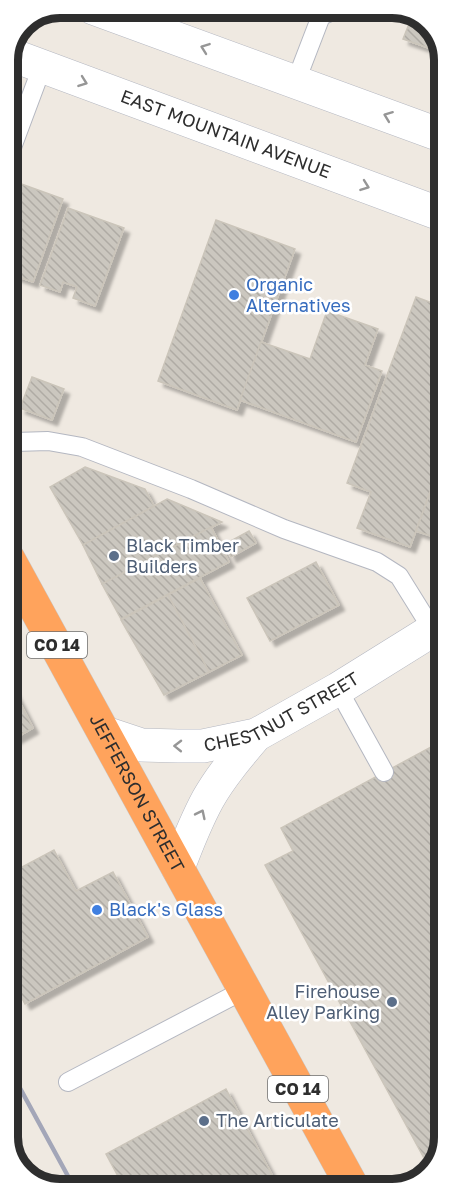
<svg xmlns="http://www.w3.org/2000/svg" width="452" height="1197" font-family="'Golos Text',sans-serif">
	<defs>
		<pattern id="building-back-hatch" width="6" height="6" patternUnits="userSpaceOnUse" patternTransform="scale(1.5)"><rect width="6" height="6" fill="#cbc7bf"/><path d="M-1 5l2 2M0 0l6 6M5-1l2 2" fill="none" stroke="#afaba4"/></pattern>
		<filter id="shadow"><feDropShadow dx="5.5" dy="5.5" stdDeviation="1.5" flood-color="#0004"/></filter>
	</defs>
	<rect width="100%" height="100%" fill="#efe9e1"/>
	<g fill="url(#building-back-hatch)" stroke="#cbc5ba" stroke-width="1.5" filter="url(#shadow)">
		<polygon points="413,14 426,20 443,46 443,53 403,39"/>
		<polygon points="13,181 63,199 33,282 8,273 8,195"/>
		<polygon points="68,208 124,228 95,306 73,298 77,287 63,282 60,292 40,285"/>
		<polygon points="216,220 295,249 237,410 158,381"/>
		<polygon points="416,297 443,307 443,457 410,547 357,528 371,492 347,483"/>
		<polygon points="327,311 378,329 365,365 382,371 356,442 240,400 261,342 310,359"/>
		<polygon points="32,377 64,389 52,420 20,408"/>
		<polygon points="443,457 443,540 416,531"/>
		<polygon points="85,467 145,489 154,506 83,545 50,487"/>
		<polygon points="167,499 222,522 102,584 83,545"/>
		<polygon points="211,527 229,562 121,619 102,584"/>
		<polygon points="249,531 256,543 231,557 225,544"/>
		<polygon points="316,562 339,605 270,641 247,598"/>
		<polygon points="200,578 242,655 209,672 168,595"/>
		<polygon points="168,595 209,672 164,695 121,620"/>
		<polygon points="9,681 33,728 9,742"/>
		<polygon points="444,740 444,1138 434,1169 431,1171 265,865 293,851 281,828"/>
		<polygon points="54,850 76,891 113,872 148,937 25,1004 9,974 9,928 20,922 9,902 9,874"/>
		<polygon points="226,1089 279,1188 125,1189 106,1154"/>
	</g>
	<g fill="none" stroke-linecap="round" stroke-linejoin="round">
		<g stroke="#b4b7c1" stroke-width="20">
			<g id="lane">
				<polyline points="296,81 321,16 339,8"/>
				<polyline points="8,158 42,67"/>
				<polyline points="8,445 15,442 48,441 82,447 191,489 284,529 377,562 399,576 432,629"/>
				<polyline points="338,689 384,772"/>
				<polyline points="68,1082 244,990"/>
			</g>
		</g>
		<g stroke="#b4b7c1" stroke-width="34">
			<g id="street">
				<path id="s1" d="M105,733L141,745L178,746H203L256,735L338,689L444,623"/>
				<path d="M178,868C187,844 196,821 208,799C221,776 239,755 256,735"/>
			</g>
		</g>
		<g stroke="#b4b7c1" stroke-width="34">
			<g id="secondary">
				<polyline points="93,8 443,136"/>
				<path id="s2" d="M9,54L443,215"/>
			</g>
		</g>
		<g stroke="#c9c9c9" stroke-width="34">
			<g id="highway">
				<path id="s3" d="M8,558L353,1188"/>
			</g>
		</g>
		<use href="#lane" stroke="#fff" stroke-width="18"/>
		<use href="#street" stroke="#fff" stroke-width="33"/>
		<use href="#secondary" stroke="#fff" stroke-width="33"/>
		<use href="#highway" stroke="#ffa35c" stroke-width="33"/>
		<polyline stroke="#a3a6b8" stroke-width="4.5" points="9,1068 75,1189"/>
	</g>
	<defs><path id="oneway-chevron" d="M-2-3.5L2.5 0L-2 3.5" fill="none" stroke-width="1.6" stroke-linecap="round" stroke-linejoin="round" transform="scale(1.5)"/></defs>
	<g stroke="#969696">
		<use href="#oneway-chevron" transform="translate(205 48) rotate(-160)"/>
		<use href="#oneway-chevron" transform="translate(83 82) rotate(20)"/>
		<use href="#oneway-chevron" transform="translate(388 116) rotate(-159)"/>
		<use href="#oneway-chevron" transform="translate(365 186) rotate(20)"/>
		<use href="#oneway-chevron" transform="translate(178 746) rotate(-179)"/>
		<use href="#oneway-chevron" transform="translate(201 814) rotate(-64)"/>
	</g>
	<g fill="#3f7fe0" stroke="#fff" stroke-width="2">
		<circle cx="234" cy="295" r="6"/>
		<circle cx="97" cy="910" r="6"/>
	</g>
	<g fill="#5c6f8a" stroke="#fff" stroke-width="2">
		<circle cx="114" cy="556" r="6"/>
		<circle cx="392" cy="1002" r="6"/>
		<circle cx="204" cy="1121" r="6"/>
	</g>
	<g text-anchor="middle" stroke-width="5" stroke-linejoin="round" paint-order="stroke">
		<g fill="#fff" stroke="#6d6d6d" stroke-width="1.5">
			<rect x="27" y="632" width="60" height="26" rx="4.5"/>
			<rect x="268" y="1076" width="60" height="26" rx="4.5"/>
		</g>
		<g font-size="16" font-weight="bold" fill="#2e2e2e">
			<text x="57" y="651">CO 14</text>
			<text x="298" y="1095">CO 14</text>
		</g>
		<g font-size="18" fill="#2e2e2e" stroke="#fff">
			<text dy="6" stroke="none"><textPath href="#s2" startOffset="231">EAST MOUNTAIN AVENUE</textPath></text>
			<text dy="6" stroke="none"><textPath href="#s1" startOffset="186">CHESTNUT STREET</textPath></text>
			<text dy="6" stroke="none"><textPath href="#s3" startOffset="268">JEFFERSON STREET</textPath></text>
		</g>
		<g font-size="18" fill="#366cbe" stroke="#fff" text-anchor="start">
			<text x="246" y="291">Organic<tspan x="246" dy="21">Alternatives</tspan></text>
			<text x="109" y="916">Black's Glass</text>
		</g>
		<g font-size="18" fill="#4e5e75" stroke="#fff" text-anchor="start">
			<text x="126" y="552">Black Timber<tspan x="126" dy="21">Builders</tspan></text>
			<text x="380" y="998" text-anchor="end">Firehouse<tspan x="380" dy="21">Alley Parking</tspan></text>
			<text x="216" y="1127">The Articulate</text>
		</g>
	</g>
	<path d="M0 0H452V1197H0ZM60 18H392A42 42 0 0 1 434 60V1137A42 42 0 0 1 392 1179H60A42 42 0 0 1 18 1137V60A42 42 0 0 1 60 18Z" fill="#fff" fill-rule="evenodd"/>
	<path fill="none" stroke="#2e2e2e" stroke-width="8" d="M60 18H392A42 42 0 0 1 434 60V1137A42 42 0 0 1 392 1179H60A42 42 0 0 1 18 1137V60A42 42 0 0 1 60 18Z"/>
</svg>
